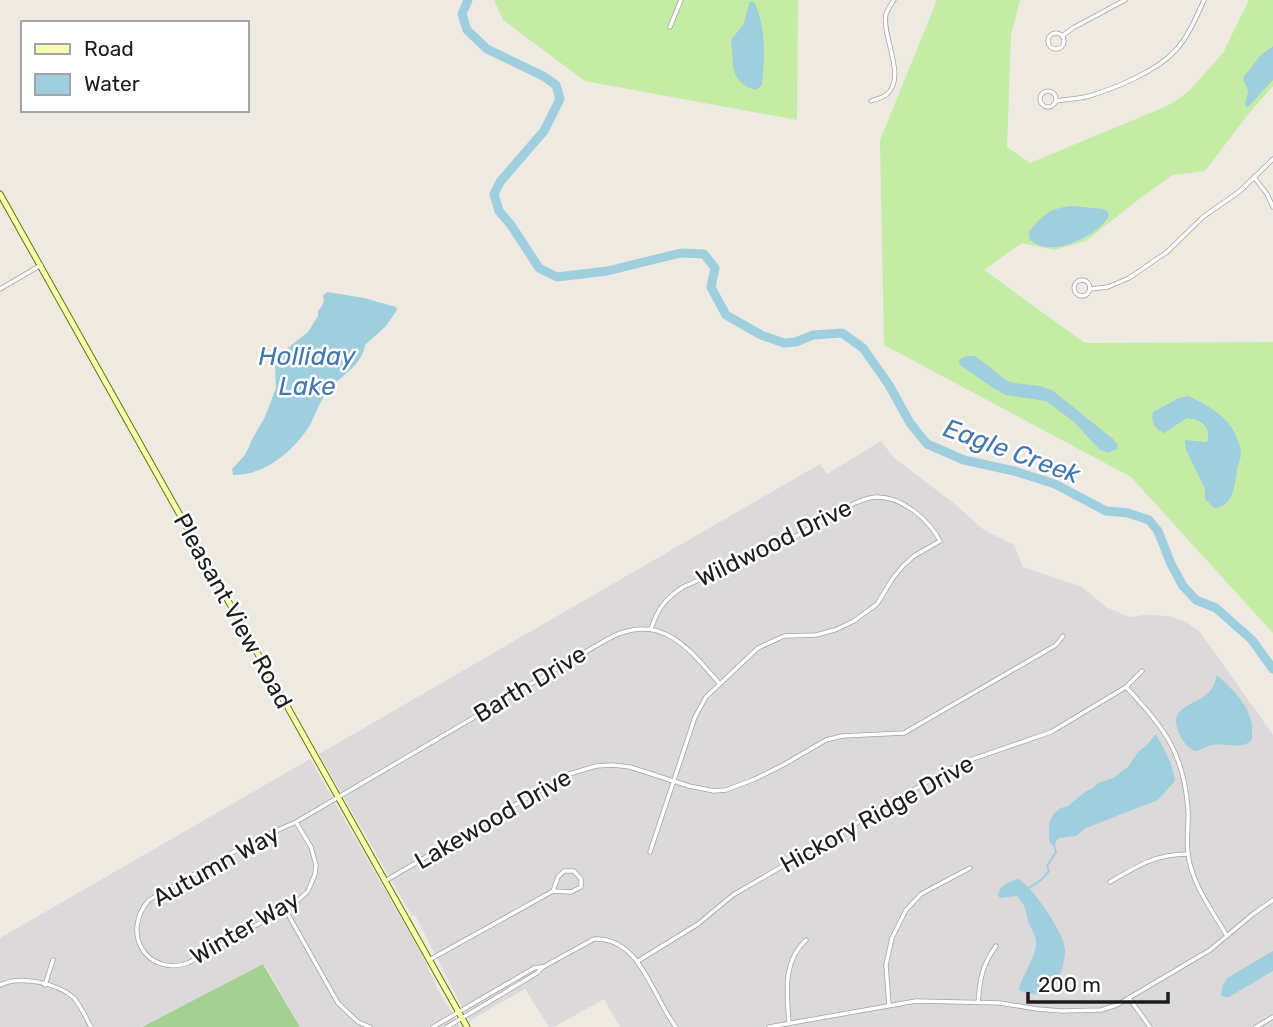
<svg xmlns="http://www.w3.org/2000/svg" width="1273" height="1027" font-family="Rubik,sans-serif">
	<rect width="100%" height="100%" fill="#eeeae1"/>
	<g fill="#dbd9d9">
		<polygon points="881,441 893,457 956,505 984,530 1014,545 1023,567 1082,587 1106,607 1129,617 1145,615 1169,616 1186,622 1199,631 1273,735 1273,1027 620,1027 604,999 554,1027 549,1027 525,989 469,1021 415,915 412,916 319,754 820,464 827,474"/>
		<polygon points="310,759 421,953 436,986 460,1027 300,1027 267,968 263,964 142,1027 0,1027 0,938"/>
	</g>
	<g fill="#c5eca4">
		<polygon points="494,0 798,0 797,120 585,81 503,20"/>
		<polygon points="937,0 1020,0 1011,35 1007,147 1030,163 1167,106 1180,98 1190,90 1223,53 1249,0 1273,0 1273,86 1250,112 1205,171 1173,175 1143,196 1086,241 1054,250 1022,243 984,270 1085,343 1273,342 1273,633 1131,477 884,345 880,140"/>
	</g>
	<polygon fill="#a4d094" points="263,964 300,1027 142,1027"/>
	<g fill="#9fcfdf">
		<path d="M750,1L755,3C766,29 765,58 762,85L756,90C728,83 734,61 731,40L743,25Z"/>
		<polygon points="1273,46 1273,80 1247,108 1245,104 1248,92 1247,87 1243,80 1244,76 1260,56"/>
		<path d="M1072,206L1104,209L1108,212L1109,216C1099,234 1065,250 1045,247C1039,246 1034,243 1030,240L1029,232C1042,215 1050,208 1072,206Z"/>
		<path d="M328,292L364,298L396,307L397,310L386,326L365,345C362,366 341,375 329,390C319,402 317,411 311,423C296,450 264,476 233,475L232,469L244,456L249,447L251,441L265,417L276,388L275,366L284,351L308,332L318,316V311C323,305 325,302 323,295Z"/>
		<polygon points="966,356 974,356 978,358 1006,380 1013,383 1040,386 1052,390 1113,439 1118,445 1117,449 1108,453 1100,450 1074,422 1046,401 1006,395 993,388 960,365 959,360"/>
		<path d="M1188,396C1204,403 1222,413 1232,428C1236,435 1241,446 1241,454C1241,458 1239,461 1238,465C1235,481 1235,507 1214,508L1205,499V489L1186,450L1185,440L1207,442C1212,426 1201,420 1187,418L1164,433C1155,430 1150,421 1153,412L1179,398Z"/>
		<path d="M1217,675C1234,691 1254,709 1252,733C1252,738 1253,740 1248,743C1237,749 1223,742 1211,745C1204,747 1198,754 1191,749C1183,744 1176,730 1176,721C1175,707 1199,702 1207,694C1213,689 1215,682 1217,675Z"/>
		<path d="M1156,735C1165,750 1173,764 1175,781L1158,800L1086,828L1076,836L1060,838L1056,840V843L1051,845L1049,840V823L1054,813L1061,808L1068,806L1085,792L1093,788L1098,783L1113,778L1128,767L1138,752L1148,744L1154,736Z"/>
		<path d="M1019,879C1033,888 1066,935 1065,951C1065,961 1061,973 1057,982C1055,989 1050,995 1042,995C1035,995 1027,992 1020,991L1019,988C1023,975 1037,955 1036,942C1036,934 1030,928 1028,921C1026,911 1025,904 1017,896L1000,898L998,895C1000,885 1009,881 1019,879Z"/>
		<polygon points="1273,951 1273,971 1229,997 1224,997 1221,995 1223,985 1227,978"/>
	</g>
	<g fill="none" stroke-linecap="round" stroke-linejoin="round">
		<polyline stroke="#9fcfdf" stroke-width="2" points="1029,888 1041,880 1049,871 1047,866 1056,852 1054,844"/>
		<polyline stroke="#9fcfdf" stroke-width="9" points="468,0 462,14 467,30 487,49 543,76 556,85 560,99 544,131 500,182 494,194 499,211 511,225 539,268 557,277 607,271 681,253 704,254 715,268 711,287 726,315 761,335 784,343 796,342 813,335 842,333 863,348 889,385 910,423 927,444 964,460 1014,471 1055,484 1106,511 1128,513 1149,520 1158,531 1171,564 1183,586 1196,600 1216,608 1252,640 1273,669"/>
		<g stroke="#a3a3a3" stroke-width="5">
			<g id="minor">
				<polyline points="670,27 681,0"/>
				<circle cx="1056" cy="41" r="8"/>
				<polyline points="1062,36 1073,28 1125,0"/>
				<circle cx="1048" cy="99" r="8"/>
				<path d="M871,101C876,99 882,98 886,95C908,78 881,36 886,14C888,9 891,4 894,0"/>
				<path d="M1056,101C1067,99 1078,99 1089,96C1116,88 1155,72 1175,51C1188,37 1196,18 1204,0"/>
				<polyline points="1254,177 1267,194 1273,207"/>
				<circle cx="1082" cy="288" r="8"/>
				<polyline points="0,289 41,265"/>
				<polyline points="1090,289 1108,287 1129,278 1167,252 1203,217 1240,191 1273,159"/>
				<path d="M1126,687C1164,727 1184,753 1188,810C1189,824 1186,839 1188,853C1191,883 1212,910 1227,936"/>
				<path d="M296,822L311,847L316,865L315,874L308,891L294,904L188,963C147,977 120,933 149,900L253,841L296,822L594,647C603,642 613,635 624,632C668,618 694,655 719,683"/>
				<path d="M650,852L695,717L706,697L758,648L784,636L816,635L835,630L854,621L877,604L893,578L903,566L914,556L940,541C929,520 903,497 877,497C855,497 807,531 786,542C753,559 717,572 683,587C665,599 658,608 651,629"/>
				<polyline points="385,881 566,775 596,766 613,765 630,767 689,786 714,791 726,790 755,779 783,765 826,740 842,736 904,733 1056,645 1063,636"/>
				<path d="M1110,882C1137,866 1156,854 1188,854"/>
				<polyline points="285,909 338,1003 358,1022 370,1027"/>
				<polyline points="429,960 553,891 571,892 581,887 581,879 574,871 564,871 558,877 553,891"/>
				<polyline points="638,961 698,924 733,895 934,778 964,762 1051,732 1126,687 1142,671"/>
				<path d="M0,985C20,975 58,983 74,998C81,1006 86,1018 91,1027"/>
				<polyline points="45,985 53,960"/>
				<polyline points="1129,998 1150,1027"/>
				<path d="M978,1002C980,979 982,965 996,946"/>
				<polyline points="889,1005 886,965 892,938 906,910 921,894 970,868"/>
				<path d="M789,1023C787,994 782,962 806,940"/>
				<polyline points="433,1027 534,968 541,967"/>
				<path d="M447,1027L537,973L543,967L594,939C641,937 652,997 676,1027"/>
				<polyline points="769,1027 916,1001 1000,1003 1037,1009 1062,1011 1101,1010 1117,1005 1210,950 1253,914 1273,900"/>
				<polyline points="1256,1027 1273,1017"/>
			</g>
		</g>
		<g stroke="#677700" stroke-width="7">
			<polyline id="secondary" points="0,194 467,1027"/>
		</g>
		<use href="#minor" stroke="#fff" stroke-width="3.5"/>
		<use href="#secondary" stroke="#f7fdb1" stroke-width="5"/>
	</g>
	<g text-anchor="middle" stroke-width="5" stroke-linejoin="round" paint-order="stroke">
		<g font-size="24" fill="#1c1c1c" stroke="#fff">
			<text transform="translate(774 543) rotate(-26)" y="8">Wildwood Drive</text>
			<text transform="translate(233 611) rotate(61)" y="8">Pleasant View Road</text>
			<text transform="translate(530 684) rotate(-31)" y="8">Barth Drive</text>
			<text transform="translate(877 814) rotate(-29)" y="8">Hickory Ridge Drive</text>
			<text transform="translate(493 819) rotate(-30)" y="8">Lakewood Drive</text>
			<text transform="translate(216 866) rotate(-29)" y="8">Autumn Way</text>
			<text transform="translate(245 928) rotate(-30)" y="8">Winter Way</text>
		</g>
		<g font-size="26" font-style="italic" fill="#4477b0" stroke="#fff">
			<text x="307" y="365">Holliday<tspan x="307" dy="30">Lake</tspan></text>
			<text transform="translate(1012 451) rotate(20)" y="9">Eagle Creek</text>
		</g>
	</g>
	<rect x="21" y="21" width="228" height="91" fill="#ffffff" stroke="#a4a4a4" stroke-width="2"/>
	<rect x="35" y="44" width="35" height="10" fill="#f7fdb1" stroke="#a4a4a4" stroke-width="2"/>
	<text x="84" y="56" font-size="21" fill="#1c1c1c">Road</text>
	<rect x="35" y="74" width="35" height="21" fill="#9fcfdf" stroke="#a4a4a4" stroke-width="2"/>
	<text x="84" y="91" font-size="21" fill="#1c1c1c">Water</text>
	<path d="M1028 992v10h140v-10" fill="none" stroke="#1c1c1c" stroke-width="3.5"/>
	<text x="1038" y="992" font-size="21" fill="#1c1c1c" stroke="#ffffff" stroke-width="5" paint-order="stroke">200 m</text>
</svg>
